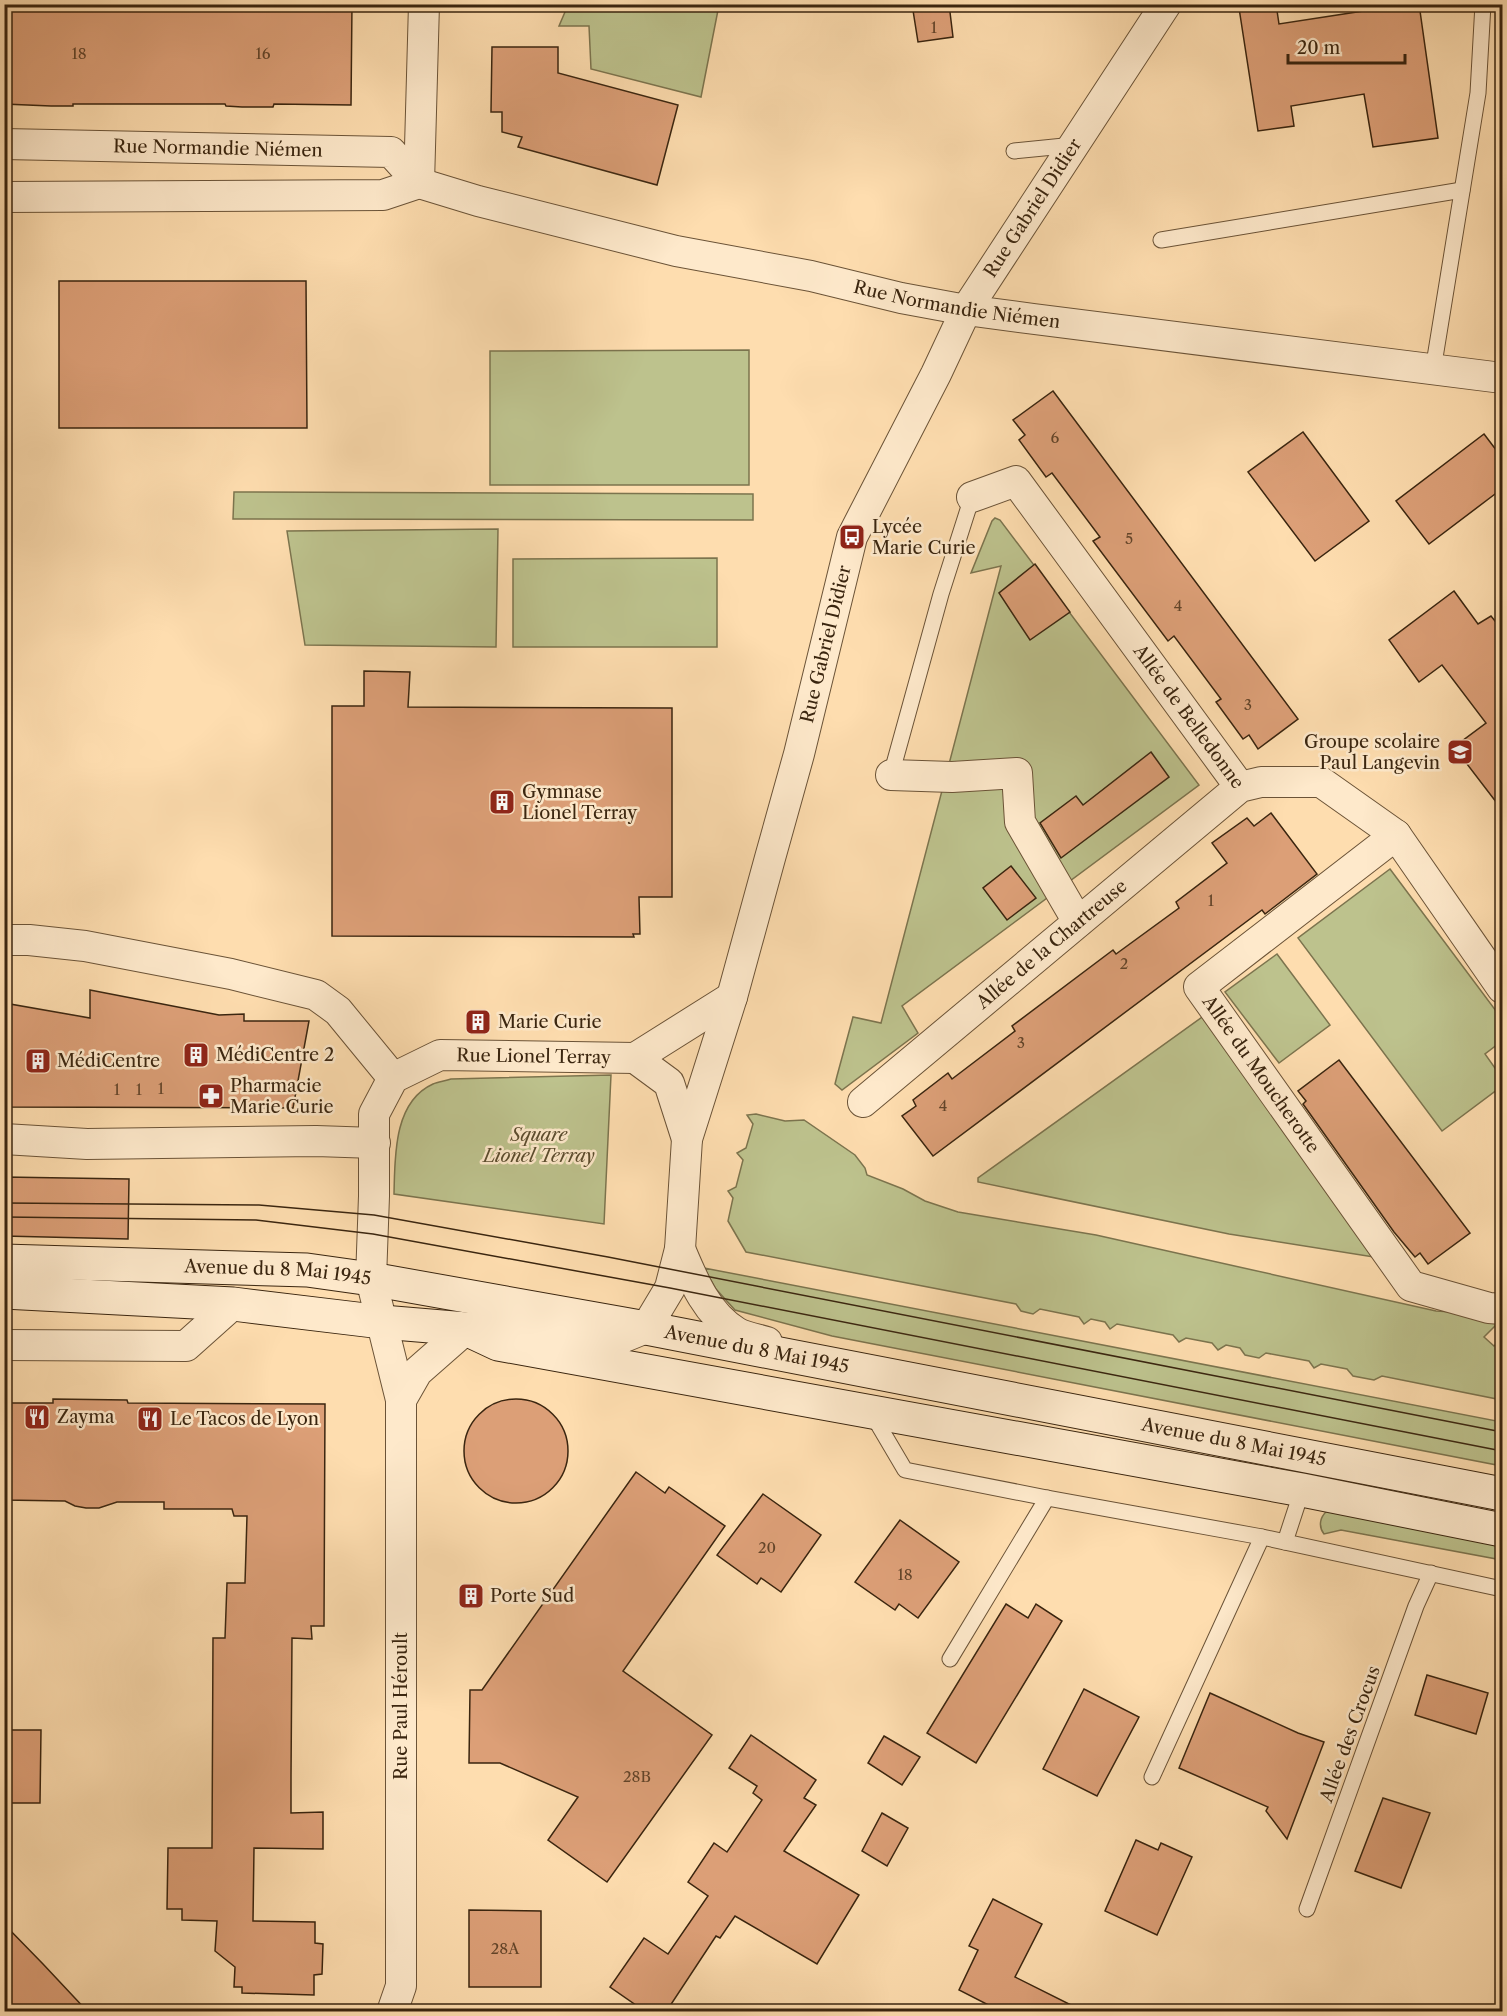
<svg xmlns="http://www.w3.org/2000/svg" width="1507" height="2016" font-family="'Libre Caslon Text',serif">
	<rect width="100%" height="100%" fill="#feddaf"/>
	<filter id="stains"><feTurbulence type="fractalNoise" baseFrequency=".00333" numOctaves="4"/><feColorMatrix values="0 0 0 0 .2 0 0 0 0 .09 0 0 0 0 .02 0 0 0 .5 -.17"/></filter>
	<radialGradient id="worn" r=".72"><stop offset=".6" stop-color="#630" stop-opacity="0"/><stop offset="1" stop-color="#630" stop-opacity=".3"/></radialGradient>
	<g fill="#bdc28d" stroke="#7c744e" stroke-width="1.5">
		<polygon points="568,5 719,5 701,97 591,69 589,26 559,26"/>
		<polygon points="749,350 749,485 490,485 490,351"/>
		<polygon points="234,492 753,494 753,520 233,519"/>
		<polygon points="995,518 1000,520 1199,785 902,1006 918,1033 842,1090 835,1084 837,1076 853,1017 881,1023 1001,566 971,573 992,521"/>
		<polygon points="498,529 496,647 305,645 287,531"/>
		<polygon points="717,558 717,647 513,647 513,559"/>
		<polygon points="1390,869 1502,1019 1502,1041 1485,1054 1502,1078 1502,1086 1442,1131 1298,938"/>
		<polygon points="1277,954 1330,1025 1279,1063 1225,992"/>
		<polygon points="1205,1015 1380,1258 1229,1234 978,1182 978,1178"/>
		<path d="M611,1075L604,1224L394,1194C395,1158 393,1102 433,1084C438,1082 445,1081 451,1079Z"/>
		<polygon points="756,1114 785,1121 804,1120 855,1155 865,1168 867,1175 903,1189 925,1201 958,1212 1096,1235 1436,1311 1502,1315 1502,1319 1484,1337 1494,1346 1502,1339 1502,1400 1382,1376 1374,1380 1353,1376 1347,1369 1321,1364 1314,1368 1309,1361 1266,1353 1259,1358 1245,1355 1240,1348 1226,1345 1218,1350 1212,1343 1186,1338 1179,1342 1173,1335 1117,1324 1110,1329 1105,1322 1091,1319 1084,1324 1079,1317 1040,1309 1033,1314 1021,1311 1016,1304 746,1252 728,1221 733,1198 728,1191 736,1187 743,1160 737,1153 746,1148 753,1124 747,1115"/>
		<polygon points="704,1268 1502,1422 1502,1466 832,1336 735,1310 716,1289"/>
		<path d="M1327,1511L1502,1542V1560L1341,1530L1324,1534C1318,1526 1320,1517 1327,1511Z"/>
	</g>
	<g fill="#dc9f77" stroke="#3a250f" stroke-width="1.5">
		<polygon points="4,4 352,4 351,105 274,104 273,107 242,107 226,106 225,104 73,104 73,106 51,106 4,104"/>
		<polygon points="912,4 949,4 953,37 918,42"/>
		<polygon points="1276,4 1279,24 1376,9 1376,4 1419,4 1438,138 1373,147 1364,94 1291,106 1294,126 1258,131 1239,8"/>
		<polygon points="492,47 558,47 558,73 678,105 657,185 518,147 522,137 502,132 502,112 491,112"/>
		<polygon points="59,281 306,281 307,428 59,428"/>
		<polygon points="1053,391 1298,719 1258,749 1249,735 1243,739 1216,702 1221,699 1174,636 1168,641 1093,541 1100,537 1052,473 1046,477 1019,440 1025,435 1013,420"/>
		<polygon points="1303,432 1369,521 1315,561 1248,472"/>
		<polygon points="1484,434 1503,459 1503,488 1429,544 1396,501"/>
		<polygon points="1035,564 1070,612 1030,640 999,593"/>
		<polygon points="1454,591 1478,624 1491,616 1503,631 1503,811 1454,747 1486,723 1442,665 1419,682 1389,640"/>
		<polygon points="364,671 410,672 408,707 672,708 672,897 639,897 640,934 633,934 634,937 332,936 332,706 364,706"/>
		<polygon points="1151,752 1169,777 1061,858 1040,823 1076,796 1083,805"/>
		<polygon points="1271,813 1317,874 1265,914 1262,910 933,1156 902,1116 916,1106 913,1100 948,1073 952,1079 1015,1031 1012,1026 1113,950 1116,954 1179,908 1176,902 1227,863 1212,843 1247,818 1254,826"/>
		<polygon points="1011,866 1036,898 1007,920 983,888"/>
		<polygon points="90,990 219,1015 244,1014 244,1021 309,1021 293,1108 4,1107 4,1003 90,1018"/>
		<polygon points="1339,1060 1470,1233 1428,1264 1420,1253 1415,1257 1394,1232 1303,1104 1306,1101 1298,1091"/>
		<polygon points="4,1177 129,1179 128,1239 4,1236"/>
		<circle cx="516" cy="1451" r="52"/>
		<polygon points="53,1399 127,1400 128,1403 325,1404 324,1626 311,1626 312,1639 292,1638 291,1776 291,1813 323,1812 323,1849 254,1848 253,1921 315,1922 315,1943 323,1944 322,1974 314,1975 314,1995 242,1993 242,1987 234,1987 235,1967 215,1951 217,1921 182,1920 182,1909 167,1909 168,1848 212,1848 213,1638 225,1638 227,1583 245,1583 247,1516 234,1516 232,1509 164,1509 164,1502 117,1502 99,1508 86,1508 75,1506 65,1501 4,1500 4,1403 53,1403"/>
		<polygon points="636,1472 665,1493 669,1487 725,1526 623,1671 712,1735 607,1882 548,1840 578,1797 500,1763 469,1763 470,1690 482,1690"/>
		<polygon points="763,1494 821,1535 781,1592 761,1578 757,1584 717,1555"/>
		<polygon points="900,1520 959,1562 918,1618 899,1604 895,1610 855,1582"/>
		<polygon points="1006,1604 1028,1618 1036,1604 1062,1621 976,1763 927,1733"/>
		<polygon points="1427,1675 1488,1693 1476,1734 1415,1715"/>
		<polygon points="1084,1689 1139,1717 1097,1796 1043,1769"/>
		<polygon points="1210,1693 1298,1733 1324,1742 1287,1839 1266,1811 1268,1807 1179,1768"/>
		<polygon points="4,1730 41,1730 40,1803 4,1803"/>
		<polygon points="751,1735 816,1780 804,1798 816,1805 784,1851 859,1895 817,1964 735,1916 720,1938 716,1936 666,2012 646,2012 610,1987 644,1938 668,1954 708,1896 688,1882 714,1843 727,1852 762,1800 753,1793 757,1786 729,1768"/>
		<polygon points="884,1736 920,1757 902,1785 868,1763"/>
		<polygon points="1383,1798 1430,1813 1401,1888 1355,1871"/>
		<polygon points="882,1813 908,1828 887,1866 862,1851"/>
		<polygon points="1136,1840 1158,1850 1161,1843 1192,1857 1157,1935 1105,1911"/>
		<polygon points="993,1899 1042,1924 1015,1977 1085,2012 1002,2012 959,1990 978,1950 969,1946"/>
		<polygon points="469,1910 541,1911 541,1987 469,1987"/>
		<polygon points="4,1924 43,1964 88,2012 4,2012"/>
	</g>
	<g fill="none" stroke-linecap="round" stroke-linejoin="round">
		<g stroke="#6b5337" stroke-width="17">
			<g id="lane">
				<polyline points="1014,151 1074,145"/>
				<polyline points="1161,240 1462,190"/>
				<polyline points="1433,370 1478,93 1483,4"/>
				<polyline points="891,775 941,594 972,497"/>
				<polyline points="872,1414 905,1470 1047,1498 1262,1537 1502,1589"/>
				<polyline points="1285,1542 1302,1490"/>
				<polyline points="950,1659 1047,1498"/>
				<polyline points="1152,1777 1262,1537"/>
				<polyline points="1307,1909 1416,1606 1431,1573"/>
			</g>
		</g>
		<g stroke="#6b5337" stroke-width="32">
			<g id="street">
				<path id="s1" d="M4,144L391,152L419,183L478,201L676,251L811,276L901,298L966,310L1034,319L1502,378"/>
				<polyline points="419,183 424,4"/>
				<polyline points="4,197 383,195 419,183"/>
				<path id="s2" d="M972,497L1016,481L1240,787"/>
				<polyline points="891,775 952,777 1017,773 1020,822 1078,922"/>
				<path id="s3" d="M1396,835L1199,987L1411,1286L1489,1308L1502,1309"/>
				<polyline points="4,940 29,940 85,946 231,974 316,995 338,1011 393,1078"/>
				<polyline points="635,1058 669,1083 687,1139"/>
				<path id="s4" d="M863,1102L1240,787L1261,782H1321L1396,835L1502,988"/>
				<polyline points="4,1139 87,1144 316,1141 375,1143"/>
				<path d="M680,1249C693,1280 706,1313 736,1332C744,1337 757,1339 767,1342"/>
				<polyline points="4,1345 186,1346 233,1304"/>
				<path id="s5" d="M401,1400L417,1372L466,1329L499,1321L542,1324L593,1336L624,1337L646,1328L670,1288L680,1249L687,1139L732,997L770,858L799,754L852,537L936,374L966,310L1166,4"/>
				<path id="s6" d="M392,2012L401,1986V1400L371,1279L374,1196V1114L393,1078L440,1055L635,1058L732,997"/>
			</g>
		</g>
		<g stroke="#3a250f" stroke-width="35">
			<g id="secondary">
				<path id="s7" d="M4,1261L307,1270L371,1279L646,1328L1502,1494"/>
				<polyline points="4,1292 233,1304 382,1322 466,1329 498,1344 1302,1490 1502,1530"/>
			</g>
		</g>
		<use href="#lane" stroke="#fee9cb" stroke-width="15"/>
		<use href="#street" stroke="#fee9cb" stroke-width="30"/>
		<use href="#secondary" stroke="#fee9cb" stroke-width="33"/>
		<g stroke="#3a250f" stroke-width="1.5">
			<polyline points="4,1203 259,1205 374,1215 608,1257 1502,1432"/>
			<polyline points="4,1217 256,1220 373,1234 670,1288 1502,1451"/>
		</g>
	</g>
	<defs>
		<g id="bus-square" transform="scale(1.35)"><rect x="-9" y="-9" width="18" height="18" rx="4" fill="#8f2418" stroke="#fee9cb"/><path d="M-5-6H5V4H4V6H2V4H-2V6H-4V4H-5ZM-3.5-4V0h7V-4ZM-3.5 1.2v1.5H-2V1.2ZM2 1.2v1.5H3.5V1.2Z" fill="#fff"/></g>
		<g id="school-square" transform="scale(1.35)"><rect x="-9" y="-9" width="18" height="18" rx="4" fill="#8f2418" stroke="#fee9cb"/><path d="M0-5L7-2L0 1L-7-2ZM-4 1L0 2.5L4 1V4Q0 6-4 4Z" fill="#fff"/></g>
		<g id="building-square" transform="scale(1.35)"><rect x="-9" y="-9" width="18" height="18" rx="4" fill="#8f2418" stroke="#fee9cb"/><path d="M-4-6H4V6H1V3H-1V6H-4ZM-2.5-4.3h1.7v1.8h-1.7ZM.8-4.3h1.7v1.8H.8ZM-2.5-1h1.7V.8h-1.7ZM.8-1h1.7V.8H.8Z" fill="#fff"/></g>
		<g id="pharmacy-square" transform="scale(1.35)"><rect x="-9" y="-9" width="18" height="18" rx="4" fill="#8f2418" stroke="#fee9cb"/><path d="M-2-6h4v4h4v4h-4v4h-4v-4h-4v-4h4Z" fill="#fff"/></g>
		<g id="restaurant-square" transform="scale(1.35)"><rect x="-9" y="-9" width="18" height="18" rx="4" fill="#8f2418" stroke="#fee9cb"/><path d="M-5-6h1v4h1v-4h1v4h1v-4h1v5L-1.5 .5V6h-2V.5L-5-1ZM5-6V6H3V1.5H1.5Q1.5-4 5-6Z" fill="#fff"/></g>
	</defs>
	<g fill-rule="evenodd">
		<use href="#bus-square" x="852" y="537"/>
		<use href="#school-square" x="1460" y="752"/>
		<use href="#building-square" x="502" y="802"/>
		<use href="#building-square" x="478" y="1022"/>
		<use href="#building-square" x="196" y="1055"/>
		<use href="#building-square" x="38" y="1061"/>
		<use href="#pharmacy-square" x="211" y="1096"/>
		<use href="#restaurant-square" x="37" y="1417"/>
		<use href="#restaurant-square" x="150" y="1419"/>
		<use href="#building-square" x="471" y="1596"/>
	</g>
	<g text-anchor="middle" stroke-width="5" stroke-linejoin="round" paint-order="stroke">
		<g font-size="15" fill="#624429">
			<text x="934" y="33">1</text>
			<text x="79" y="59">18</text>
			<text x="263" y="59">16</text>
			<text x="1055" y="443">6</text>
			<text x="1129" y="544">5</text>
			<text x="1178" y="611">4</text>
			<text x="1248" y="710">3</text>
			<text x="1211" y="906">1</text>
			<text x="1124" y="969">2</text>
			<text x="1021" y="1048">3</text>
			<text x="161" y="1094">1</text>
			<text x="117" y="1095">1</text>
			<text x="139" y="1095">1</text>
			<text x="943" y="1111">4</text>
			<text x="767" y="1553">20</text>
			<text x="905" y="1580">18</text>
			<text x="637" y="1782">28B</text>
			<text x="505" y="1954">28A</text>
		</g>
		<g font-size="18" fill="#3a250f" stroke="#fee9cb">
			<text dy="6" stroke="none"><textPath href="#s1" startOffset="214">Rue Normandie Niémen</textPath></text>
			<text dy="6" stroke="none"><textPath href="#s5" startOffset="1479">Rue Gabriel Didier</textPath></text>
			<text dy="6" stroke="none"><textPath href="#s1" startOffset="981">Rue Normandie Niémen</textPath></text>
			<text dy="6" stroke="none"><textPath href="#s5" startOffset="993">Rue Gabriel Didier</textPath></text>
			<text dy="6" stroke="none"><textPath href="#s2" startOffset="339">Allée de Belledonne</textPath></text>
			<text dy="6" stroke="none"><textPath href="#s4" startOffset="246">Allée de la Chartreuse</textPath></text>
			<text dy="6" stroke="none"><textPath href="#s6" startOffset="1090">Rue Lionel Terray</textPath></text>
			<text dy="6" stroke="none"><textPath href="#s3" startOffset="356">Allée du Moucherotte</textPath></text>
			<text dy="6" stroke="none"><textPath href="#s7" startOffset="274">Avenue du 8 Mai 1945</textPath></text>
			<text dy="6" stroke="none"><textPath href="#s7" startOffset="760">Avenue du 8 Mai 1945</textPath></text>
			<text dy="6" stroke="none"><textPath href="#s7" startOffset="1246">Avenue du 8 Mai 1945</textPath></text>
			<text transform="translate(401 1706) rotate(-90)" y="6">Rue Paul Héroult</text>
			<text transform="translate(1350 1734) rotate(-70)" y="6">Allée des Crocus</text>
		</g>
		<g font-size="18" fill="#3a250f" stroke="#fee9cb" text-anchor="start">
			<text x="872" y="533">Lycée<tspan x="872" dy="21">Marie Curie</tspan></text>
			<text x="1440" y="748" text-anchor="end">Groupe scolaire<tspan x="1440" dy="21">Paul Langevin</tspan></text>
			<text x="522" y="798">Gymnase<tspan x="522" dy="21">Lionel Terray</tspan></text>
			<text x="498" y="1028">Marie Curie</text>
			<text x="216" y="1061">MédiCentre 2</text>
			<text x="57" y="1067">MédiCentre</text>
			<text x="230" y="1092">Pharmacie<tspan x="230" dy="21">Marie Curie</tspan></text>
			<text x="57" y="1423">Zayma</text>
			<text x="170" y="1425">Le Tacos de Lyon</text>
			<text x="490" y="1602">Porte Sud</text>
		</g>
		<g font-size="18" font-style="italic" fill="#5b4c2e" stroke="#fee9cb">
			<text x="539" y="1141">Square<tspan x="539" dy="21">Lionel Terray</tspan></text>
		</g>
	</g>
	<rect width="1507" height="2016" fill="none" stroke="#feddaf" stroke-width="24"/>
	<rect x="6" y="6" width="1495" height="2004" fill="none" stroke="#3a250f" stroke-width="3"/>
	<rect x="12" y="12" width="1483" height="1992" fill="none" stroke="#3a250f" stroke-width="1.5"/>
	<path d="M1288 54v9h117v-9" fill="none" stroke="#3a250f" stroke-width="3"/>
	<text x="1297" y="54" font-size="18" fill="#3a250f" stroke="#fee9cb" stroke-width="4.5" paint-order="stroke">20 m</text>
	<rect width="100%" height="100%" filter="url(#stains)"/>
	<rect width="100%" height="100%" fill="url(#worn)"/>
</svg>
